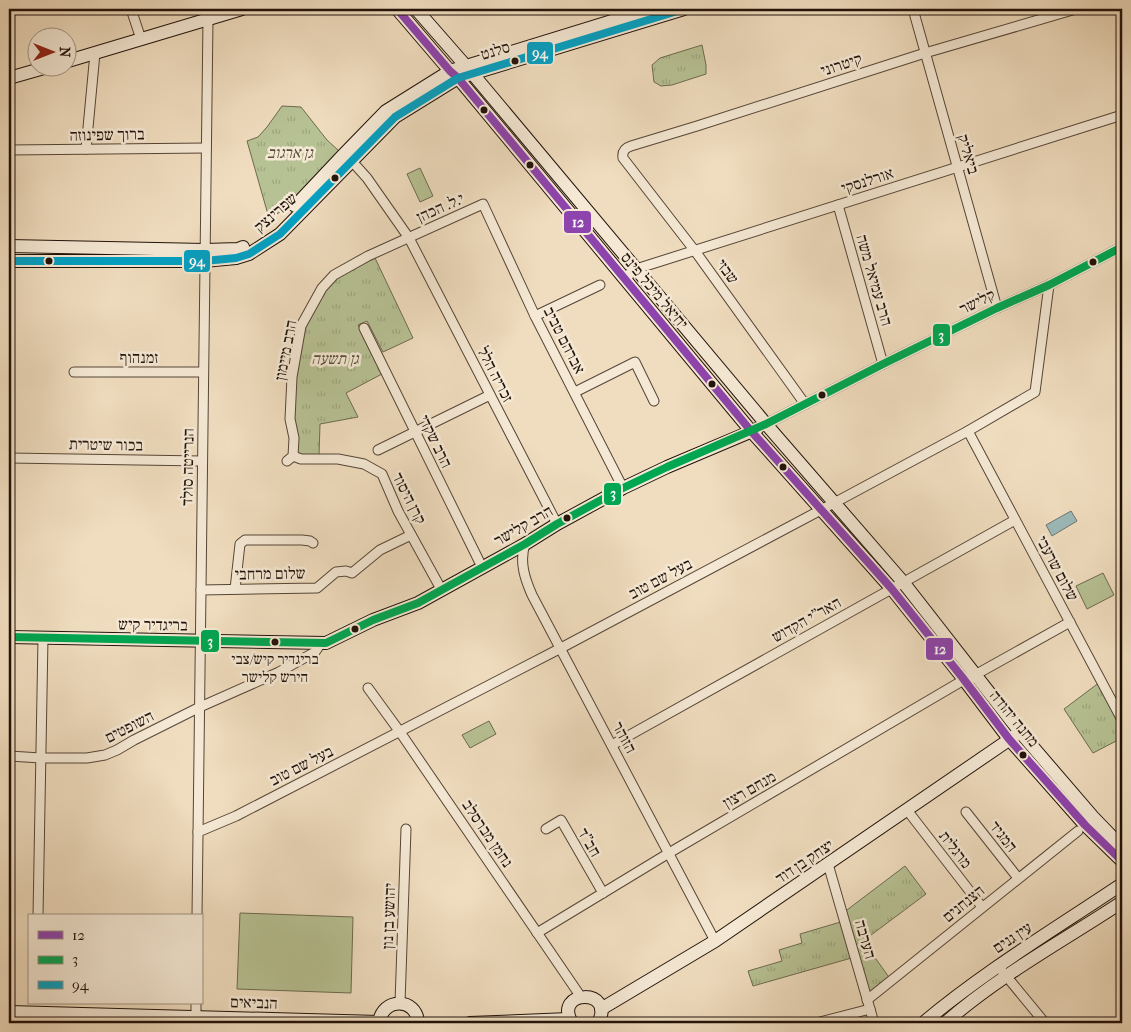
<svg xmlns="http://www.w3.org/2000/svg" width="1131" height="1032" font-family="'IM FELL French Canon','Frank Ruhl Libre',serif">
	<defs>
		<pattern id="park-tufts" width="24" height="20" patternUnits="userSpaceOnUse" patternTransform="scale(1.25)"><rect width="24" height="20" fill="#b7c294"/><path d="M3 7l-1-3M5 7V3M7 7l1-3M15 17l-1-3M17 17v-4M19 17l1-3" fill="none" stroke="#9da67e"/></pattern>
	</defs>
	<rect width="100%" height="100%" fill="#f0ddbf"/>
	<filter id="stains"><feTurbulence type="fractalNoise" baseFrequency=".004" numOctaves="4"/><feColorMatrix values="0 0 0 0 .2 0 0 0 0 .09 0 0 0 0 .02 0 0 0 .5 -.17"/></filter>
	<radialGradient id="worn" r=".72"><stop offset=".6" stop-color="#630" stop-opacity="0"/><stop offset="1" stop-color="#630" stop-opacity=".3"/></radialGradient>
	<g fill="#b7c294" stroke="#6c6a4f">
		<polygon points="420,168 433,196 420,202 407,174"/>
		<polygon points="1103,573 1114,595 1087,609 1076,586"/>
		<polygon points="489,721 496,734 470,748 462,735"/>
		<polygon points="240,913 353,917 351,993 237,989"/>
	</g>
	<g fill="url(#park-tufts)" stroke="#6c6a4f">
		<polygon points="702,45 706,65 706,74 672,85 661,86 654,82 652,65 660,58"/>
		<polygon points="282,106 301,107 327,140 339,151 284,210 269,218 247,141 258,137 267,127"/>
		<polygon points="375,258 413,338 383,352 367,321 358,325 382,374 346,393 358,417 320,424 319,456 297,455 293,419 295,379 304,327 325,289 335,279"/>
		<polygon points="1100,682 1122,722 1122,738 1093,753 1064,709"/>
		<polygon points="905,866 926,894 863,941 891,980 867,1000 855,957 753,986 748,971 782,961 779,950 802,943 800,934 844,921 843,913"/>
	</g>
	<polygon fill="#9cbaba" stroke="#6b7774" points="1071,511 1077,521 1052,536 1046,525"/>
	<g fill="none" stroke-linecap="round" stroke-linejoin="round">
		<g stroke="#554537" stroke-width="11">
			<g id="street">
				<polyline points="131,9 141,39"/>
				<polyline points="913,9 997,308"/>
				<polyline points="86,149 95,53"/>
				<polyline points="9,150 206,148"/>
				<polyline points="349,158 367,178 409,238 557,524"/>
				<polyline points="838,205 883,364"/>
				<polyline points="626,281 630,273 636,269 1122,115"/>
				<polyline points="535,316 600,285"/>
				<polyline points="364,328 482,567"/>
				<polyline points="74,372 203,372"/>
				<polyline points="575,392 635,362 654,401"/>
				<path d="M805,404L695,251L623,158C622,151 625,148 631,146L697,126L925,53L1076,9"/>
				<polyline points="766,424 883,364 997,308 1049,285 1122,247"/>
				<polyline points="968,431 1122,720"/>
				<polyline points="378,450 490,395"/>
				<polyline points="293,456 301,459 338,459 364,464 382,474 398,511 441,589"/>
				<polyline points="9,458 202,461"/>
				<polyline points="287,461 293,456 294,438 290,419 292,377 301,326 322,288 334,275 368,256 483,204 535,316 623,488"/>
				<path d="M525,544C519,562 525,579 532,595L715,941"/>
				<polyline points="235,589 240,544 245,540 302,540 310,541 313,543"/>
				<polyline points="201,590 317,588 336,572 346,571 352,573 380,550 411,535"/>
				<polyline points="973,678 975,675 1070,622"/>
				<polyline points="368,688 400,732 581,997"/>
				<polyline points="612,745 1015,520"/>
				<polyline points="9,756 41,758 87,758 105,755 117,750 134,740 200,707 279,672 315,652 321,643"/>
				<polyline points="907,810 982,907"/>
				<polyline points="966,812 1018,878"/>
				<polyline points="546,829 561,820 603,893"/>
				<polyline points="198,832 236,816 561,648 834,503 968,431 1035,392 1049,285"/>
				<polyline points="828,864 874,1023"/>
				<polyline points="38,916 43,638"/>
				<polyline points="197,916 208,19 205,9"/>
				<polyline points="537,933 669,853 967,678"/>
				<polyline points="998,966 1045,1023"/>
				<polyline points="867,1000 1078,831"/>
				<polyline points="400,1003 406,829"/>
				<polyline points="196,1017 196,1003"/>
				<polyline points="816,1023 870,1009"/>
			</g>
		</g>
		<g stroke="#21120a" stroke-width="14">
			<g id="secondary">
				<polyline points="397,9 450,71 458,78 751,431 891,588 962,677 1009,739 1085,825 1122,861"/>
				<polyline points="416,9 472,73 766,424 903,582 1020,732 1093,817 1122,847"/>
				<polyline points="68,61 242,9"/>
				<polyline points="9,78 44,68"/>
				<polyline points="295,206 344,154 386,111 450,71 651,9"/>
				<polyline points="9,246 205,250 238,249 243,247"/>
				<polyline points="9,261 204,261 236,258 249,254 280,234 395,117 458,78 684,9"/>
				<polyline points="9,637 326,643 373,620 418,603 525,544 557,524 623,488 667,467 757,429"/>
				<polyline points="601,1009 715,941 1016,735"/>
				<polyline points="9,1012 379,1022"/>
				<path d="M379,1023C382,997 417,997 418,1023"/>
				<polyline points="470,1023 569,1019"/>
				<path d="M572,1023C552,989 617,988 598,1023"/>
				<path d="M923,1023C985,971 1055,929 1122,884"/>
				<path d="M945,1023C998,976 1063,941 1122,902"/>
			</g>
		</g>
		<use href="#street" stroke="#f5e9d5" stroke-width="9"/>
		<use href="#secondary" stroke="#f5e9d5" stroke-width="12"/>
		<g stroke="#f5e9d5" stroke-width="11">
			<polyline id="bus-1" points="397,9 450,71 458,78 751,431 891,588 962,677 1009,739 1085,825 1122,861"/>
		</g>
		<g stroke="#f5e9d5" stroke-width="11">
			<polyline id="bus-2" points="9,637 326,643 373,620 418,603 525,544 557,524 623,488 667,467 766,424 883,364 997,308 1049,285 1122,247"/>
		</g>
		<g stroke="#f5e9d5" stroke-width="11">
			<polyline id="bus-3" points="9,261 204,261 236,258 249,254 280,234 395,117 458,78 684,9"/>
		</g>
		<use href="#bus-1" stroke="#8e44ad" stroke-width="8"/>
		<use href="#bus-2" stroke="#00a651" stroke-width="8"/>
		<use href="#bus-3" stroke="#02a1c4" stroke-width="8"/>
	</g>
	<g fill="#21120a" stroke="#f5e9d5" stroke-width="2">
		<circle cx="515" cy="61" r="4.5"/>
		<circle cx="484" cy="110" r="4.5"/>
		<circle cx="530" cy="165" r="4.5"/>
		<circle cx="335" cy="178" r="4.5"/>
		<circle cx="49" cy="261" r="4.5"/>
		<circle cx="1093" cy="262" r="4.5"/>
		<circle cx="712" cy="384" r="4.5"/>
		<circle cx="822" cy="395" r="4.5"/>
		<circle cx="783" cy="467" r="4.5"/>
		<circle cx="567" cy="518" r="4.5"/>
		<circle cx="355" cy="629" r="4.5"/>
		<circle cx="275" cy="642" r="4.5"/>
		<circle cx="1023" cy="755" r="4.5"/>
	</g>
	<g text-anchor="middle" stroke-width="5" stroke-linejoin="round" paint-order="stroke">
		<g font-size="15" fill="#21120a" stroke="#f5e9d5">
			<text x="275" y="664">בריגדיר קיש/צבי<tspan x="275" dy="18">הירש קלישר</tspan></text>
		</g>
		<g font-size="16" fill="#21120a" stroke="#f5e9d5">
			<text transform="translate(495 50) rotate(-17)" y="6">סלנט</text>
			<text transform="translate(841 64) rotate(-18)" y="6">קיטרוני</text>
			<text transform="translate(107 134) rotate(-1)" y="6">ברוך שפינוזה</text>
			<text transform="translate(969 154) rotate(74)" y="6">ביאליק</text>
			<text transform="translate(867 180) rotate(-18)" y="6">אורלנסקי</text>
			<text transform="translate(440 207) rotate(-24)" y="6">י.ל. הכהן</text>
			<text transform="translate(275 212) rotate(-41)" y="6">שפרינצק</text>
			<text transform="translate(728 271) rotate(54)" y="6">שבזי</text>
			<text transform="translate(875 280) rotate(74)" y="6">הרב עמיאל משה</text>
			<text transform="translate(655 290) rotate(50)" y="6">יחיאל מיכל פינס</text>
			<text transform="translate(977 301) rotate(-26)" y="6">קלישר</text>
			<text transform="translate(565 340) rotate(63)" y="6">אברהם טביב</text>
			<text transform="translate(285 350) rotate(-79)" y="6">הרב מיימון</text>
			<text x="139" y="363">זמנהוף</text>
			<text transform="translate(496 374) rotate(63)" y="6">זכריה הלל</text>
			<text transform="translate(436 441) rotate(64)" y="6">הרב שקדי</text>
			<text transform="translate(106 444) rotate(1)" y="6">בכור שיטרית</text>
			<text transform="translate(187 467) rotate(-89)" y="6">הנרייטה סולד</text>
			<text transform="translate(410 498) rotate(63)" y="6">קרן היסוד</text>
			<text transform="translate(523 525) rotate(-30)" y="6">הרב קלישר</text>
			<text transform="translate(1058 568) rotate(62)" y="6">שלום שרעבי</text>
			<text transform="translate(270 573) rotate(-1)" y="6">שלום מרחבי</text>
			<text transform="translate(660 578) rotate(-28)" y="6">בעל שם טוב</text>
			<text transform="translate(806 619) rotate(-29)" y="6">האר"י הקדוש</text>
			<text transform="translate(153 624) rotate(1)" y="6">בריגדיר קיש</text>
			<text transform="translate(1015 718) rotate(51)" y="6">מחנה יהודה</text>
			<text transform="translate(129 726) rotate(-27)" y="6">השופטים</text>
			<text transform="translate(625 737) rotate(62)" y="6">הזוהר</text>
			<text transform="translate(301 765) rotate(-27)" y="6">בעל שם טוב</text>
			<text transform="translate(749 789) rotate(-30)" y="6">מנחם רצון</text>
			<text transform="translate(488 833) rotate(56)" y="6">נחמן מברסלב</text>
			<text transform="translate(1004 836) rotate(52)" y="6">המגיד</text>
			<text transform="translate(590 842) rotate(60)" y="6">חב"ד</text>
			<text transform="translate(956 849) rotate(52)" y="6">מרגלית</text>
			<text transform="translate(804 861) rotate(-34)" y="6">יצחק בן דוד</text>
			<text transform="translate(963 903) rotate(-39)" y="6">הצנחנים</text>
			<text transform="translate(388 916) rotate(-88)" y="6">יהושע בן נון</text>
			<text transform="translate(1012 937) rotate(-33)" y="6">עין גנים</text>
			<text transform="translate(866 939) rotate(74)" y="6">הערבה</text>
			<text transform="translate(254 1002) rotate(2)" y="6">הנביאים</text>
		</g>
		<g font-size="16" font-style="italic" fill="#56503a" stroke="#f5e9d5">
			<text x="290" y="158">גן ארגוב</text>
			<text x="335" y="364">גן תשעה</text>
		</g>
	</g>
	<g stroke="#f5e9d5" stroke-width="2">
		<rect x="526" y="41" width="28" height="24" rx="5" fill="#02a1c4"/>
		<rect x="563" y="210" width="29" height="24" rx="5" fill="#8e44ad"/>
		<rect x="183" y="249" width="28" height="24" rx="5" fill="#02a1c4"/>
		<rect x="932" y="323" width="19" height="24" rx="5" fill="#00a651"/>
		<rect x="603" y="482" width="19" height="24" rx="5" fill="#00a651"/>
		<rect x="200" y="629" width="20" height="24" rx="5" fill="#00a651"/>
		<rect x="925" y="637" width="29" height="24" rx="5" fill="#8e44ad"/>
	</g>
	<g font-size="14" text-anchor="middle" font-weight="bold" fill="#fff">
		<text x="540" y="58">94</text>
		<text x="578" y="227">12</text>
		<text x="197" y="266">94</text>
		<text x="941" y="340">3</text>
		<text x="613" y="498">3</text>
		<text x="210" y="646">3</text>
		<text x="940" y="654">12</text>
	</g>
	<rect width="1131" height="1032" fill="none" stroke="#f0ddbf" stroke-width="30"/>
	<rect x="10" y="10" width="1111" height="1012" fill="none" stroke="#21120a" stroke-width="2.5"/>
	<rect x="15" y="15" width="1101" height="1002" fill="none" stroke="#21120a"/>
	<rect x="28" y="914" width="175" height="90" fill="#f5e9d5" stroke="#a09384"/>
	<rect x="38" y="931" width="25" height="8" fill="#8e44ad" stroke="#a09384"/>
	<text x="72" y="940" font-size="15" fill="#21120a">12</text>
	<rect x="38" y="956" width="25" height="8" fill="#00a651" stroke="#a09384"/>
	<text x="72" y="964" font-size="15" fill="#21120a">3</text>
	<rect x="38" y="981" width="25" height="8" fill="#02a1c4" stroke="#a09384"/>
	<text x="72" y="990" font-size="15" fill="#21120a">94</text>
	<g transform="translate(52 52) rotate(90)"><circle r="24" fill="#f5e9d5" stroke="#a09384"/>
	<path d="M0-4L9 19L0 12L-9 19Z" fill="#8f2418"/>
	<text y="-8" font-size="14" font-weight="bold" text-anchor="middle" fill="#21120a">N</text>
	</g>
	<rect width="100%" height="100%" filter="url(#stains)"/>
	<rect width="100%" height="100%" fill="url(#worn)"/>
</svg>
